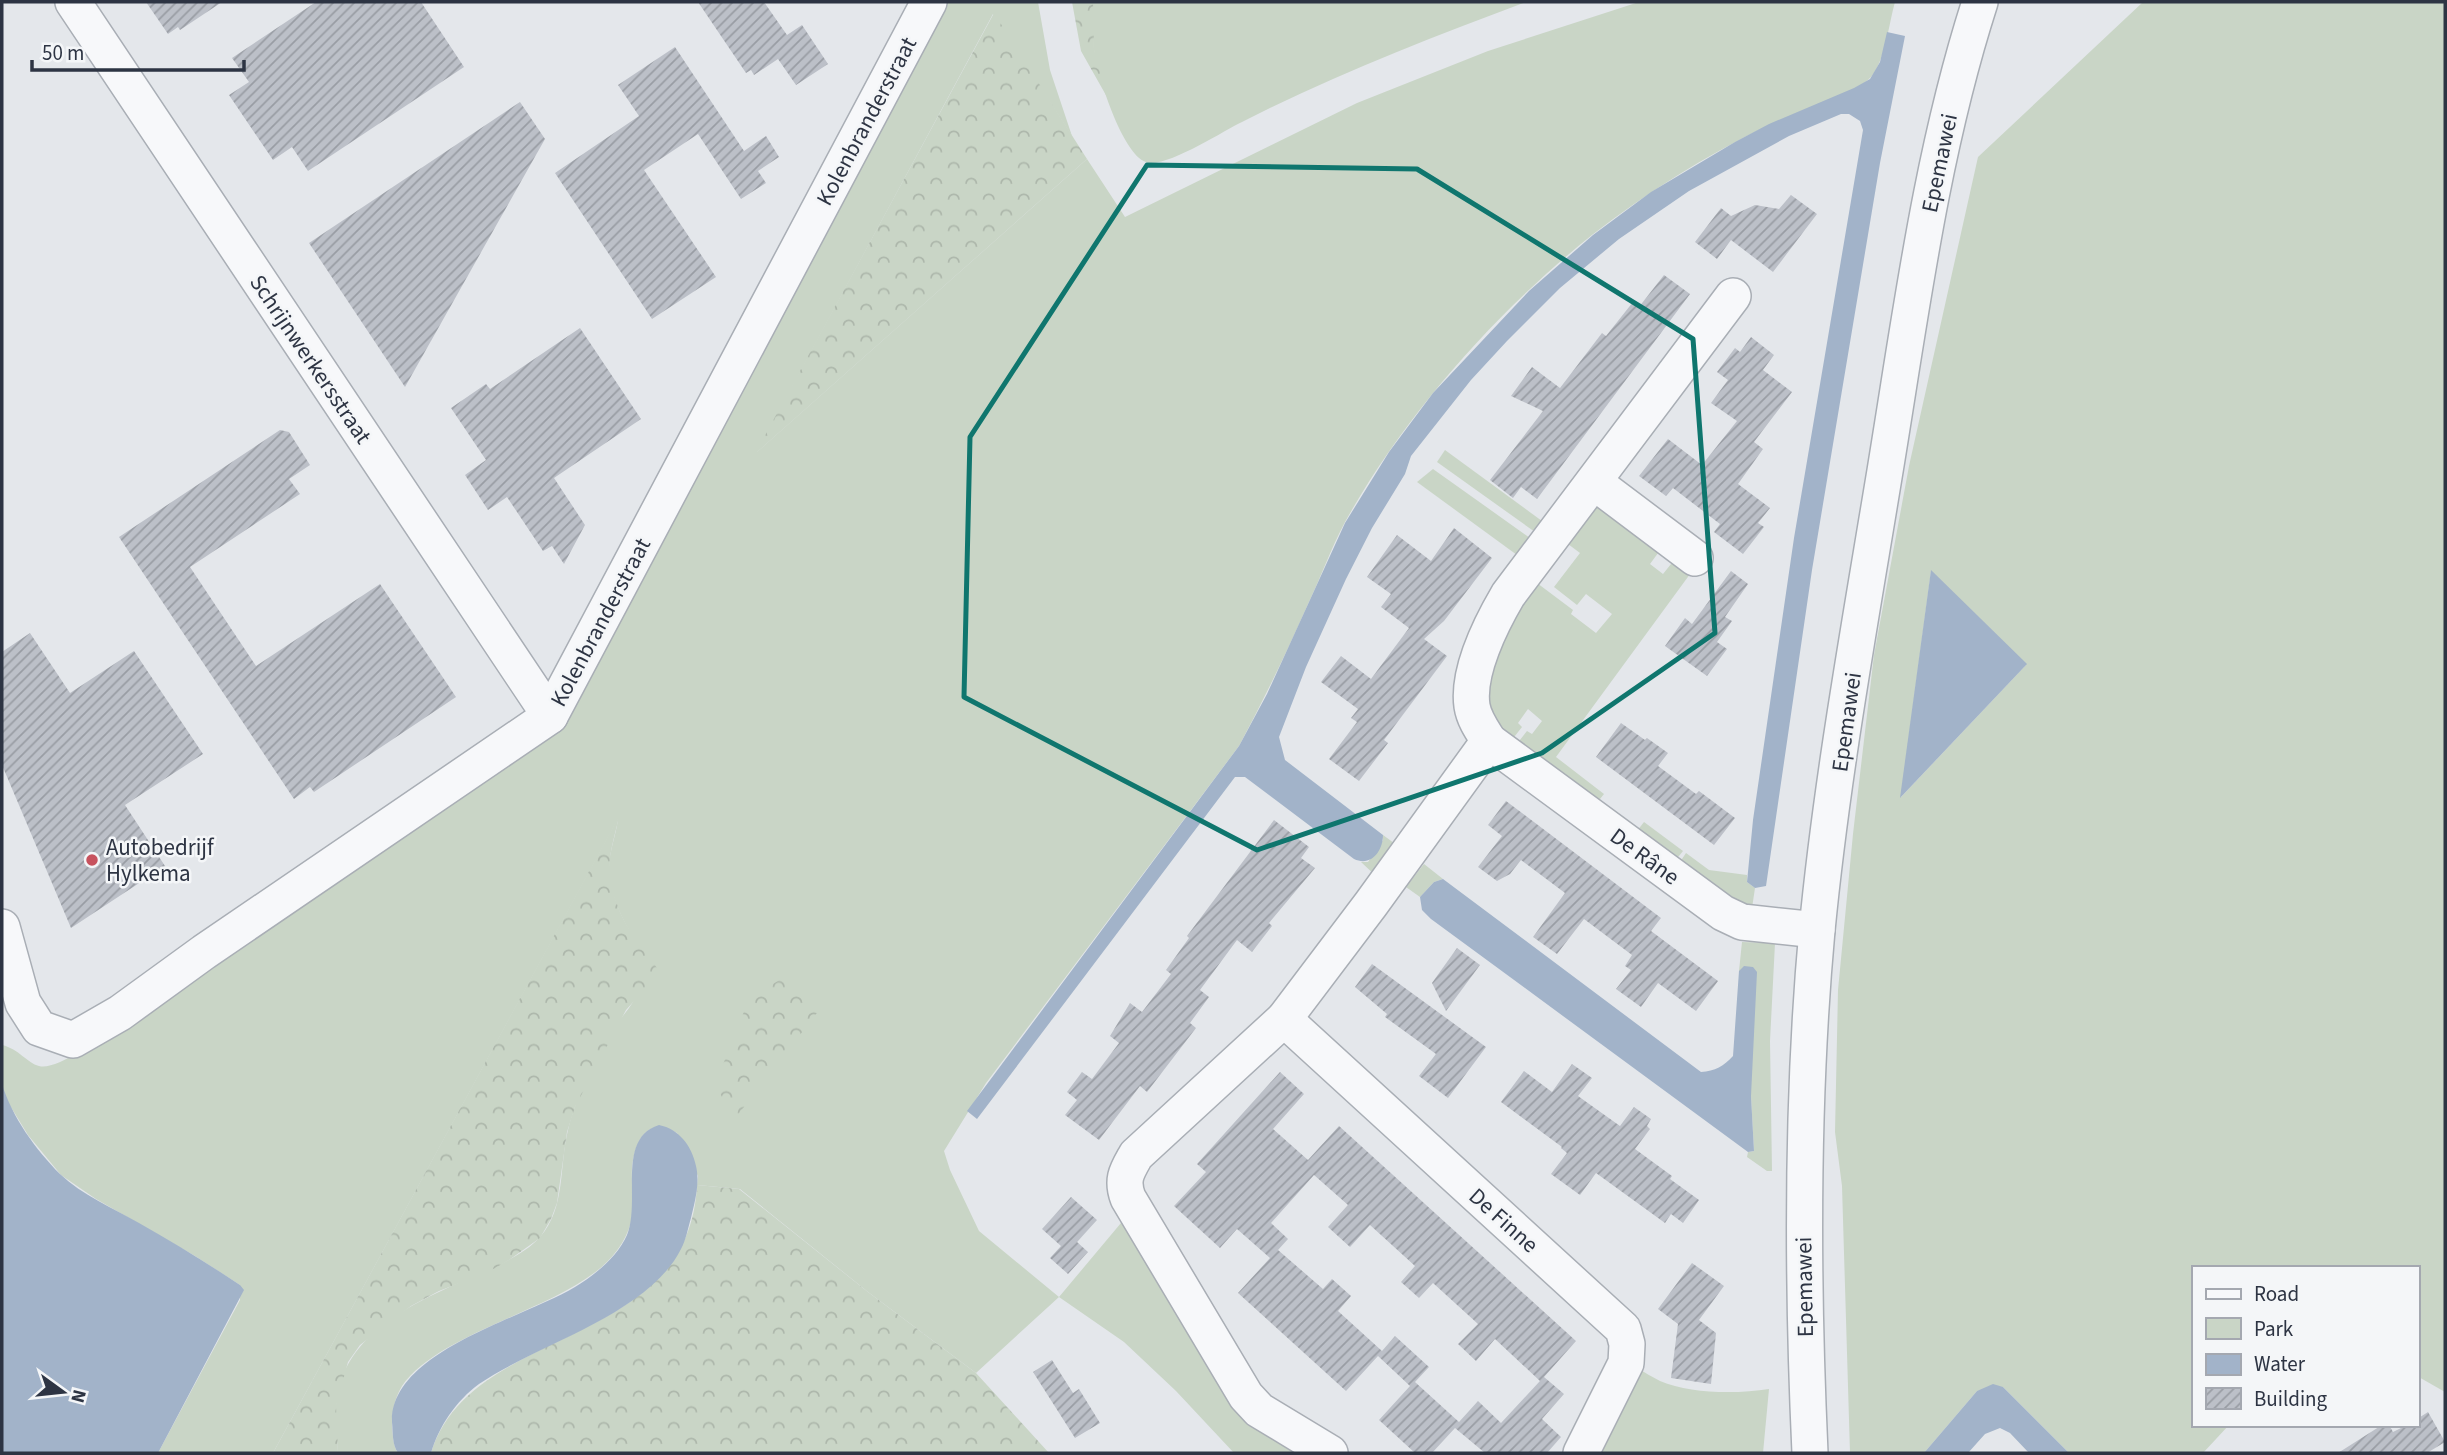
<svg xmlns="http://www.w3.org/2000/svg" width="2447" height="1455" font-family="'Source Sans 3',sans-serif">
	<defs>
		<pattern id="forest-crowns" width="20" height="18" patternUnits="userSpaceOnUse" patternTransform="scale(1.75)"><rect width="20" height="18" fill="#c9d5c6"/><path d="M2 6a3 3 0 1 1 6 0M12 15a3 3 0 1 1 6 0" fill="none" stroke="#adb7ab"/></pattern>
		<pattern id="building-hatch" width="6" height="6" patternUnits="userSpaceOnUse" patternTransform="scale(1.75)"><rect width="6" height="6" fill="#bcc0c8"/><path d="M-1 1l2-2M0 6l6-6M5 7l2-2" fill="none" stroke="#999da4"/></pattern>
	</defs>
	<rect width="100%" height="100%" fill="#e4e7eb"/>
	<g fill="#c9d5c6" fill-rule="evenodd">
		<path d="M945,2H1038L1050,70L1072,136L993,14L757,452L1087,159L1125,217L1357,103L1488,51L1639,2H1895C1889,23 1885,61 1871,77C1856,94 1791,114 1767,126C1705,156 1646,193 1592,235C1496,312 1405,414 1345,522C1331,548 1321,577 1308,604C1287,652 1264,699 1239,746L986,1083L944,1151L950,1170L979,1231L1059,1297L1126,1217L1304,1453H1234L1176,1391L1124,1342L1059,1297L976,1373L868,1292L740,1189L697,1185L698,1176L677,1133C647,1115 634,1142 632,1169C631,1187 635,1204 631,1222C626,1242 611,1261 594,1273C543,1312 435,1337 402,1386C394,1399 392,1413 392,1427C393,1436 393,1446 398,1453H338C337,1438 335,1421 336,1405C342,1332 418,1301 476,1275C498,1265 524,1255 540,1237C566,1208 559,1165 568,1130C576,1094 598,1057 617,1024C622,1016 631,1007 635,998C640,987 638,958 639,945C624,925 609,894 609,868C609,852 616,835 618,819L273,1453H158L240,1300V1285L195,1256L96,1199L61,1175L28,1135L6,1099L2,1084V1045C19,1049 27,1063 39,1066C56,1071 96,1040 111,1030L562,729Z"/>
		<path d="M1093,2H1526C1430,38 1334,75 1242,122C1223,131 1165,169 1146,162C1122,154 1097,74 1094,50C1092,34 1093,17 1093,2Z"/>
		<path d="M2143,2H2445V1392L2417,1376V1268H2193V1425H2229L2203,1453H2069L2003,1387L1977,1391L1924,1453H1850L1842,1186L1835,1132L1838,990L1853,834L1874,655L1909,466L1978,157ZM1931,571L2026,665L1901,797Z"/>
		<polygon points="1445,450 1542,521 1535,532 1437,462"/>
		<polygon points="1433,469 1530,538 1517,555 1417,482"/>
		<polygon points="1598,506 1661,549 1650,564 1663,574 1675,559 1693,570 1556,757 1604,794 1596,804 1516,745 1527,731 1532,734 1542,721 1528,709 1518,723 1522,727 1511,741 1489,723 1489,666 1533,580 1573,610 1571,614 1596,633 1612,614 1586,594 1577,605 1554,587 1580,553 1564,541 1591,507"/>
		<polygon points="1644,822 1683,851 1674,862 1637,831"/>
		<polygon points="1383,835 1398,846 1377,877 1361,862 1368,862 1383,840"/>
		<polygon points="1686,853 1709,870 1747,875 1747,882 1755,888 1752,908 1738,907 1678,865"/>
		<polygon points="1424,864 1443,879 1434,882 1420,897 1406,887"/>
		<polygon points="1742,942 1775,943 1770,1041 1772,1171 1767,1171 1747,1157 1748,1152 1754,1151 1751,1096 1739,971"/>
		<path d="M1636,1367C1644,1372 1652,1377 1660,1381C1690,1394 1737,1394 1769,1389L1763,1453H1593Z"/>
	</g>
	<g fill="url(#forest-crowns)">
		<polygon points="1072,2 1093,2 1094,49 1107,97 1081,51"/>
		<polygon points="994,13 1087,159 755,454"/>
		<path d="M619,816C616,833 608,854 610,871C614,917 635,937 660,972L626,1010L575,1107L567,1132L557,1203L551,1219L540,1238L509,1260L488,1272L439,1291L411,1306L360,1345L348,1362L336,1406L338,1453H273Z"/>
		<path d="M781,979L820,1009L737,1116C725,1104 717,1094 718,1077L745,1009L756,994Z"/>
		<path d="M697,1185L739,1189L868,1292L976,1373L1049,1453H431C471,1323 689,1351 697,1185Z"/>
	</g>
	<g fill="#a2b3c9">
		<path d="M1887,32L1905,36L1880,163L1812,570L1766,886L1755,888L1747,882L1753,820L1794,538L1863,130L1860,121L1849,114H1841L1789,136L1689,191L1619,239L1560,288L1507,341L1471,380L1411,456L1405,474L1372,528L1346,579L1306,667L1279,737L1285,760L1383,835C1383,851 1371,867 1354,859L1245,777H1235L977,1119L967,1111L1239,746L1267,694L1345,523L1389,452L1433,393L1529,291L1593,235L1651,192L1735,142L1769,124L1854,88L1870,79L1880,62Z"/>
		<polygon points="1931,570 2027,664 1900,798"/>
		<path d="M1443,879L1701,1072C1715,1071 1724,1066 1733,1056L1739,971L1744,966L1753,967L1757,972L1751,1096L1754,1151L1748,1152L1431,919L1422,910L1420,897L1434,882Z"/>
		<path d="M2,1084C12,1117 36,1150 60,1174C82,1195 113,1208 139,1223C173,1242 207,1263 240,1285L244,1290L158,1453H3Z"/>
		<path d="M659,1125C679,1129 692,1146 696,1166C700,1183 695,1201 691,1218C688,1228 686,1240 681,1249C648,1315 537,1344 479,1384C456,1401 439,1426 431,1453H398C392,1444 393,1433 392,1422C390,1351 524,1318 575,1287C595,1275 618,1256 627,1235C641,1201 616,1138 659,1125Z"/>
		<polygon points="1993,1384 2003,1387 2069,1453 2029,1453 2010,1433 2000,1428 1985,1434 1968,1453 1924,1453 1977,1391"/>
	</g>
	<g fill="url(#building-hatch)" fill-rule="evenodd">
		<polygon points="146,2 222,2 180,30 178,27 168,34"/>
		<polygon points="316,2 421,2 464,67 308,171 292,147 273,160 229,95 249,82 232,58"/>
		<polygon points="698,2 764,2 787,35 802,25 828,64 796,85 778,59 754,75 751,70 746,73"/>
		<polygon points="675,47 744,151 766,136 779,157 758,171 766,183 741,199 698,134 644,170 716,277 652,319 555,173 639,116 618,85"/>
		<polygon points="520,102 545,139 405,387 309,243"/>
		<polygon points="1791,195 1817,214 1773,272 1731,240 1717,259 1695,242 1721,208 1731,216 1755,205 1779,209"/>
		<polygon points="1664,275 1690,294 1537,499 1521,487 1513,498 1490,480 1543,411 1511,396 1532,367 1560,388 1602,333 1606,336 1633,302 1639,307"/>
		<polygon points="580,328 641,419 554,478 585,525 564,564 552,546 543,551 507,497 488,510 465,475 486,460 451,408 486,384 490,389"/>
		<polygon points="1751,337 1774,355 1763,370 1792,392 1754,442 1763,449 1738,484 1770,508 1758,523 1764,527 1743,554 1714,532 1720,524 1673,488 1666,496 1639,476 1668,439 1702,465 1737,421 1711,403 1728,380 1717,372 1735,348 1740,352"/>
		<polygon points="280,430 289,432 310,465 289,479 300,494 190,567 256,666 380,584 456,697 314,792 310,787 294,799 119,537"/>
		<polygon points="1454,528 1492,558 1444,621 1424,639 1447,656 1384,740 1388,743 1359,781 1329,759 1357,722 1351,718 1358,709 1321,682 1341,656 1371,679 1409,628 1381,607 1391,594 1367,577 1397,535 1431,561"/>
		<polygon points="1731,571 1748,584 1725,617 1732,621 1717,642 1727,649 1707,676 1665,646 1685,618 1692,624"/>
		<polygon points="30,633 70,693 134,651 203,754 125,805 165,866 71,928 2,765 2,652"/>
		<polygon points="1621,723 1645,740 1647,738 1668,753 1658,766 1696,794 1699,791 1735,818 1714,845 1596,757"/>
		<polygon points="1506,801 1661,918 1651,931 1718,981 1696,1011 1658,983 1641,1007 1616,989 1631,970 1625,966 1632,955 1584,919 1557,954 1533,937 1565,893 1521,860 1510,874 1497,881 1478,867 1502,836 1488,825"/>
		<polygon points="1274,820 1309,847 1301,858 1315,868 1269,923 1272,926 1252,952 1237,940 1200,990 1209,997 1190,1023 1196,1028 1147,1092 1140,1086 1099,1140 1065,1115 1077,1100 1067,1092 1082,1072 1092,1079 1119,1043 1110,1036 1130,1003 1142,1012 1171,974 1166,970 1189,938 1187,936"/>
		<polygon points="1457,948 1480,965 1446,1011 1432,983"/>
		<polygon points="1372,964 1486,1047 1448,1098 1419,1076 1436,1054 1385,1017 1387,1014 1355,987"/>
		<polygon points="1572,1064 1592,1078 1578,1096 1620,1126 1634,1107 1651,1119 1647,1126 1650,1129 1635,1149 1672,1176 1670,1179 1699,1200 1683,1223 1671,1214 1665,1223 1596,1173 1580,1195 1551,1174 1567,1153 1561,1148 1562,1147 1501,1102 1524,1071 1552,1092"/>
		<path d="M1280,1072L1304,1094L1273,1129L1308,1160L1339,1126L1576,1341L1544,1377L1564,1394L1542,1419L1561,1437L1547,1453H1485L1455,1428L1432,1453H1415L1379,1420L1410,1386L1378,1356L1346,1391L1238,1293L1270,1258L1237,1229L1220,1248L1174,1206L1206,1172L1197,1164ZM1314,1175L1348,1205L1328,1227L1350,1247L1370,1225L1415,1266L1401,1282L1419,1298L1433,1283L1478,1324L1458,1344L1476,1361L1495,1339L1540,1381L1501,1423L1478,1401L1459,1422L1415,1382L1429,1367L1395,1336L1382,1351L1338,1311L1351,1296L1332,1279L1323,1289L1278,1250L1288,1239L1271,1223Z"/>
		<polygon points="1071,1197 1097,1220 1077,1242 1088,1252 1068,1274 1050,1258 1061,1246 1042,1229"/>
		<polygon points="1692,1263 1724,1286 1699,1320 1716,1333 1711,1384 1671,1378 1678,1324 1658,1309"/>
		<polygon points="1052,1360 1073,1393 1079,1389 1100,1423 1075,1438 1033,1372"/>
		<polygon points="2428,1412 2445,1442 2427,1453 2338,1453 2382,1425 2389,1425 2393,1432 2407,1425 2417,1425 2417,1419"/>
	</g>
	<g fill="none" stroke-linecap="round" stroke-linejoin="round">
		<g stroke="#a9aeb5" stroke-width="38">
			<g id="minor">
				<polyline points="73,2 550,716"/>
				<path d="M1733,296L1508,595C1491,624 1467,672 1472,706C1474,719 1482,730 1489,741L1723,913L1742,922L1817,930"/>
				<polyline points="1594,482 1695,558"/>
				<polyline points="2,927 23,1003 39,1028 73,1040 120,1013 204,952 550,716 929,2"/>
				<polyline points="1284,1019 1623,1329 1627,1344 1626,1363 1581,1453"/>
				<path d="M1330,1453L1259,1410L1246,1396L1128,1198C1121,1179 1127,1171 1136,1155L1284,1019L1371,904L1489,741"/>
				<path d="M1810,1453C1802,1279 1801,1104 1817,930C1832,776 1860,623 1885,471C1911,313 1931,154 1980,2"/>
			</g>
		</g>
		<use href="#minor" stroke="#f7f8fa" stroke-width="35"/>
	</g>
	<path fill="none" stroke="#0f766e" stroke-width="5" stroke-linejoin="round" d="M1147,165L1417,169L1693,339L1715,633L1542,753L1257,850L964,697L970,437Z"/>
	<circle fill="#c7525e" stroke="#f4f6f8" stroke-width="2.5" cx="92" cy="860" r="7"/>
	<g text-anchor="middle" stroke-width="5" stroke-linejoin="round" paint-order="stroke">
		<g font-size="23" fill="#2d3443" stroke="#f4f6f8">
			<text transform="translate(866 121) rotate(-62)" y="8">Kolenbranderstraat</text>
			<text transform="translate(1939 163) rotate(-78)" y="8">Epemawei</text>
			<text transform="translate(311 359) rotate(56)" y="8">Schrijnwerkersstraat</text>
			<text transform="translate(600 622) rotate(-62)" y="8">Kolenbranderstraat</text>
			<text transform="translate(1846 722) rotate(-82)" y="8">Epemawei</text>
			<text transform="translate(1645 856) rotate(36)" y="8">De Râne</text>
			<text transform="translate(1504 1220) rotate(42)" y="8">De Finne</text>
			<text transform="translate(1804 1287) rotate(-91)" y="8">Epemawei</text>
		</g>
		<g font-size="23" fill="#2d3443" stroke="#f4f6f8" text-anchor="start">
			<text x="106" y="855">Autobedrijf<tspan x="106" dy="26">Hylkema</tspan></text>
		</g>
	</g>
	<rect width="2447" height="1455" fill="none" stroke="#2d3443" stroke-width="7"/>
	<rect x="2192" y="1266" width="228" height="161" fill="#f4f6f8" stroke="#a4a8b0" stroke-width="2"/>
	<rect x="2206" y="1289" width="35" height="10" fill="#f7f8fa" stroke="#a4a8b0" stroke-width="2"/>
	<text x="2254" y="1301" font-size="21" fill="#2d3443">Road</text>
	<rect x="2206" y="1318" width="35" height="21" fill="#c9d5c6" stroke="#a4a8b0" stroke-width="2"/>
	<text x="2254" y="1336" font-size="21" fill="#2d3443">Park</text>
	<rect x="2206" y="1354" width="35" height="21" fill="#a2b3c9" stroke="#a4a8b0" stroke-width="2"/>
	<text x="2254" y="1371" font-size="21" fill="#2d3443">Water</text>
	<rect x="2206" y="1388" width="35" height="21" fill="url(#building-hatch)" stroke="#a4a8b0" stroke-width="2"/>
	<text x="2254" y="1406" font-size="21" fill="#2d3443">Building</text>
	<g transform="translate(63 1392) rotate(105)" stroke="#f4f6f8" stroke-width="5" paint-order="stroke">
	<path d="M0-5L12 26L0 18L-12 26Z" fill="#2d3443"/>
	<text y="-10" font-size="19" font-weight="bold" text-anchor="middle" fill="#2d3443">N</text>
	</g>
	<path d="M32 60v10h212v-10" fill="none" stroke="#2d3443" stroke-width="3.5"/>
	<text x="42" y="60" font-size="21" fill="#2d3443" stroke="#f4f6f8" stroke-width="5" paint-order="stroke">50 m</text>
</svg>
